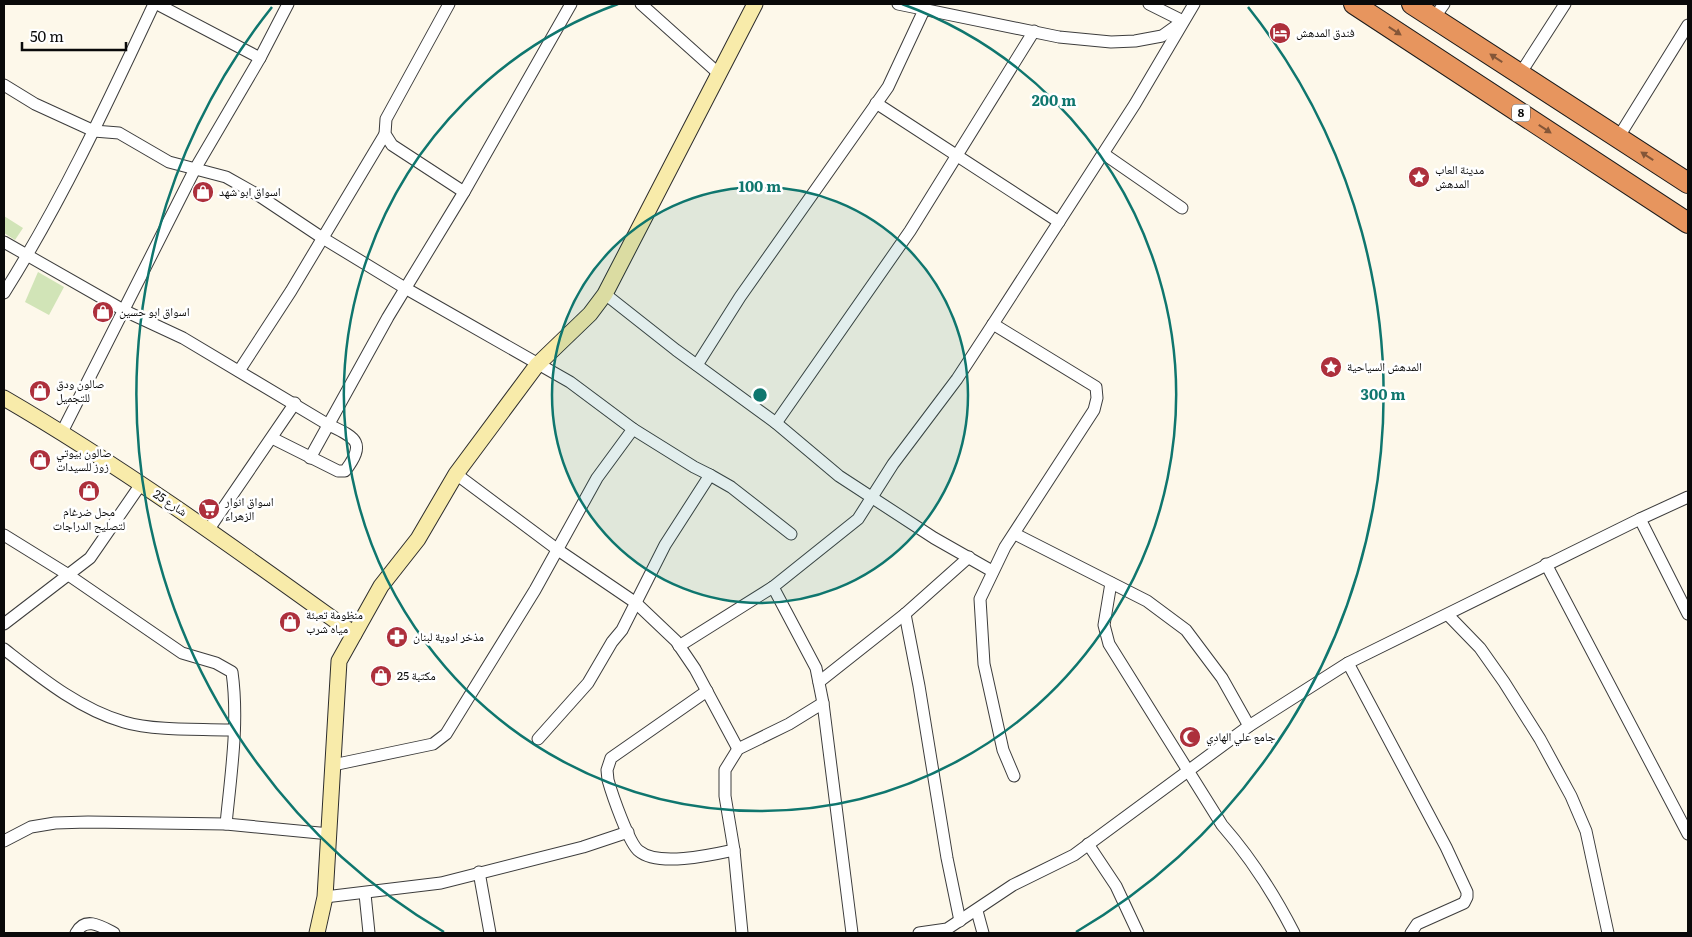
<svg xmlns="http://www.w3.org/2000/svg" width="1692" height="937" font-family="Literata,'Noto Naskh Arabic',serif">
	<rect width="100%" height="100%" fill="#fdf8ea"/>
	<g fill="#d1e4b7">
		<polygon points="4,216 23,228 15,240 4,233"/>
		<polygon points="38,272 64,287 49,315 25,302"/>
	</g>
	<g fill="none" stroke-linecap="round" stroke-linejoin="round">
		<g stroke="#3d3d3d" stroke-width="13">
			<g id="street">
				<polyline points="157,4 260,58"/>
				<polyline points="449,4 386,119 385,134 392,145 464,192"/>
				<polyline points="641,4 718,73"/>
				<polyline points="898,4 1059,37 1111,42 1135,41 1162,36 1183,21 1149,4"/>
				<polyline points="1434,18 1444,4"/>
				<polyline points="1520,74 1565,4"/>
				<polyline points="4,85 35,104 94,131 119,133 169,162 226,177 258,195 321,237 405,288 570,382 633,429 694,467 710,475"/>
				<polyline points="876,103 1059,222"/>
				<polyline points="1618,138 1688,25"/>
				<polyline points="1104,154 1182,208"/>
				<path d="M4,242L125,311L183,338L327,424C354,437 368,441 345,471H338L272,438"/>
				<path d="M4,293C62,201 108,102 154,4"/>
				<polyline points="605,294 676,350 776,423 839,476 934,538 992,571"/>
				<polyline points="993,324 1096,387 1097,398 1094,410 1005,547 980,599 984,664 1003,750 1014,776"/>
				<polyline points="697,365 740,297 888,87 924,10"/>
				<polyline points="239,371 291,291 385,134"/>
				<polyline points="776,423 910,231 1034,31"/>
				<polyline points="62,432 195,169 260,58 288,4"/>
				<polyline points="310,458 388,317 464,192 571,4"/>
				<polyline points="456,474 558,550 636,603 676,641 695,669 738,749"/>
				<polyline points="1640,519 1688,614"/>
				<polyline points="209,529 295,403"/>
				<polyline points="1015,534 1147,601 1186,630 1222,678 1249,726"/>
				<path d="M4,535L67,574L182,653L216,663L232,672C239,722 231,773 226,824"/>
				<polyline points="1546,564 1688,834"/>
				<path d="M1111,583L1104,625L1109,644L1222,825C1251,858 1274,894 1294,933"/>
				<polyline points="773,587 816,668 823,703"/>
				<polyline points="905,614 919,686 947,858 960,921"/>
				<polyline points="1448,615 1480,648 1504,682 1540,739 1571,796 1586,831 1608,933"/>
				<polyline points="4,624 90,558 141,484"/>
				<polyline points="679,646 773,587 858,519 893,464 957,379 993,324 1135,104 1194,4"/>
				<path d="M4,649C40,677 79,709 124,722C153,731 202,729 234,730"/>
				<polyline points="1348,663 1446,847 1467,892 1467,897 1464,903 1417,924 1411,933"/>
				<polyline points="819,682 905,614 969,557"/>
				<path d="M707,691L611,758L607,770L608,780C612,794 629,844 639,851C658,867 711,855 734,850"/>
				<polyline points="538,739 588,683 612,642 622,630 665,545 710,475 731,487 791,534"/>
				<polyline points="333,765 433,744 446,734 535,590 597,478 633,429"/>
				<polyline points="4,841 31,827 55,823 88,822 226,824 330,834"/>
				<polyline points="1088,844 1116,886 1138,933"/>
				<polyline points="479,872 490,933"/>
				<polyline points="365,894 369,933"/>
				<polyline points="325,897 441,883 583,847 628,832"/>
				<polyline points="977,911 983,933"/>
				<path d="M76,933C85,916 101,926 114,933"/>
				<polyline points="742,933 734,850 725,796 725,770 738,749 789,724 823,703 852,933"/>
				<polyline points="919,933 947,929 1013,885 1074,855 1249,726 1348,663 1640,519 1688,497"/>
			</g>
		</g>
		<g stroke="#2c2c2c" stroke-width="17">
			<g id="secondary">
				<path d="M4,398C126,469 240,552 354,634"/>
				<polyline points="317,933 325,897 339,661 381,586 418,539 456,474 537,365 590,314 605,294 755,4"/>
			</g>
		</g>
		<g stroke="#1b1b1b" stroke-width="22">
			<g id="highway">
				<polyline points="1354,4 1688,223"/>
				<polyline points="1412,4 1688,183"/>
			</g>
		</g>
		<use href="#street" stroke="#fff" stroke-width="11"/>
		<use href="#secondary" stroke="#f8ebaa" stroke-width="15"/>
		<use href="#highway" stroke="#e7955e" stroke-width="20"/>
	</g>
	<defs><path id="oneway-solid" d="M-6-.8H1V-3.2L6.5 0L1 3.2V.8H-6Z" transform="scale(1.25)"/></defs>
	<g fill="#845638">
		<use href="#oneway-solid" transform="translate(1395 31) rotate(33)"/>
		<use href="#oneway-solid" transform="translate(1496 58) rotate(-147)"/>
		<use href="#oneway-solid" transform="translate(1545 129) rotate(33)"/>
		<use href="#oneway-solid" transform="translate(1647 156) rotate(-147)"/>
	</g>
	<circle cx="760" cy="395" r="208" fill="#0f766e" fill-opacity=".12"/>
	<g fill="none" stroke="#0f766e" stroke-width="2.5">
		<circle cx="760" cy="395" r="208"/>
		<path d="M902 4A416 416 0 1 1 618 4"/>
		<path d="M444 932A623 623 0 0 1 272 7M1248 7A623 623 0 0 1 1076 932"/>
	</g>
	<defs>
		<g id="hotel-disc" transform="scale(1.125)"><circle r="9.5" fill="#ad303c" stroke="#fff"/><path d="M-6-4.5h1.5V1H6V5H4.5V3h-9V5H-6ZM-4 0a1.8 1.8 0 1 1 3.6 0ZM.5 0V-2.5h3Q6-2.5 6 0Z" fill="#fff"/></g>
		<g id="sight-disc" transform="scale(1.125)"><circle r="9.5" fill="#ad303c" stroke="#fff"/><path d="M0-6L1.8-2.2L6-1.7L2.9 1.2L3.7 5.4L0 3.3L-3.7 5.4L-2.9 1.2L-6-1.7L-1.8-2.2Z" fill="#fff"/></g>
		<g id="shop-disc" transform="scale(1.125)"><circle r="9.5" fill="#ad303c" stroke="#fff"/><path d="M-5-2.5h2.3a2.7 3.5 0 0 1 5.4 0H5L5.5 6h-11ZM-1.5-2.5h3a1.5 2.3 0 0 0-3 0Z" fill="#fff"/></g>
		<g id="supermarket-disc" transform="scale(1.125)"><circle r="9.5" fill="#ad303c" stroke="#fff"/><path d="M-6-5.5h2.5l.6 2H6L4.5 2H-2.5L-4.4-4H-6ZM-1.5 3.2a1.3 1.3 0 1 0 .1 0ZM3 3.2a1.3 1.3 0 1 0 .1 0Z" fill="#fff"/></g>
		<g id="pharmacy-disc" transform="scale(1.125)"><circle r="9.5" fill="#ad303c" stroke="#fff"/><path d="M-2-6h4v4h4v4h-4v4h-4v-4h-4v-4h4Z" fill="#fff"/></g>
		<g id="mosque-disc" transform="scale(1.125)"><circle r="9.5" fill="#ad303c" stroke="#fff"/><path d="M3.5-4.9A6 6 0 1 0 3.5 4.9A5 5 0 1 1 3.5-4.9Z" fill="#fff"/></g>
	</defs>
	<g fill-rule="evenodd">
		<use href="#hotel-disc" x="1280" y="33"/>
		<use href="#sight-disc" x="1419" y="177"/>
		<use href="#shop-disc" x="203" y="192"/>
		<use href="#shop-disc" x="103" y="312"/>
		<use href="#sight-disc" x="1331" y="367"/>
		<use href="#shop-disc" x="40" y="391"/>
		<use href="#shop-disc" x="40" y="460"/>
		<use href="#shop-disc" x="89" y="491"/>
		<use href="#supermarket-disc" x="209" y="509"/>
		<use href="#shop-disc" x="290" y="622"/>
		<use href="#pharmacy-disc" x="397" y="637"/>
		<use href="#shop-disc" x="381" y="676"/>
		<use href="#mosque-disc" x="1190" y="737"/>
	</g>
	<g text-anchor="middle" stroke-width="5" stroke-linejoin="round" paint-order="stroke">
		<rect fill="#fff" stroke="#545454" stroke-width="1" x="1512" y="104.5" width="18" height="17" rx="4"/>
		<g font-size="11" font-weight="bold" fill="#0a0a0a">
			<text x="1521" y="117">8</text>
		</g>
		<g font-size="12" fill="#0a0a0a" stroke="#fff" text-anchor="start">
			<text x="1296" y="37">فندق المدهش</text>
			<text x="1435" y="174">مدينة العاب<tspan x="1435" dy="14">المدهش</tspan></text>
			<text x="219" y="196">اسواق ابو شهد</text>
			<text x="119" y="316">اسواق ابو حسين</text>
			<text x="1347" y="371">المدهش السياحية</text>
			<text x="56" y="388">صالون ودق<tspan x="56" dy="14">للتجميل</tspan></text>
			<text x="56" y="457">صالون بيوتي<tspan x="56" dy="14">زوز للسيدات</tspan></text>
			<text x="225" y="506">اسواق انوار<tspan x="225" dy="14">الزهراء</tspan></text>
			<text x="89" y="516" text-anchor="middle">محل ضرغام<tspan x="89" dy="14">لتصليح الدراجات</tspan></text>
			<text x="306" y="619">منظومة تعبئة<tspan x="306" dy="14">مياه شرب</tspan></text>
			<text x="413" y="641">مذخر ادوية لبنان</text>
			<text x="397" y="680">مكتبة 25</text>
			<text x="1206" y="741">جامع علي الهادي</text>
		</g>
		<g font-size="12" fill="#0a0a0a" stroke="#fff">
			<text transform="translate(170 503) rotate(33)" y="4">شارع 25</text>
		</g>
	</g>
	<circle cx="760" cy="395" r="8" fill="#0f766e" stroke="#fff" stroke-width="2.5"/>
	<g font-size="15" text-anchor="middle" font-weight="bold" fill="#0f766e" stroke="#fff" stroke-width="5" stroke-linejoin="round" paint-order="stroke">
		<text x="1054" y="106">200 m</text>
		<text x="760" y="192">100 m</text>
		<text x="1383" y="400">300 m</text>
	</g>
	<rect width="1692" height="937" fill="none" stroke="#0a0a0a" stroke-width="10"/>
	<path d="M22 42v8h104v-8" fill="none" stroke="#0a0a0a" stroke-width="2.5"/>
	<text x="30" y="42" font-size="15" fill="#0a0a0a" stroke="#ffffff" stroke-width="4" paint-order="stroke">50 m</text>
</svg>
